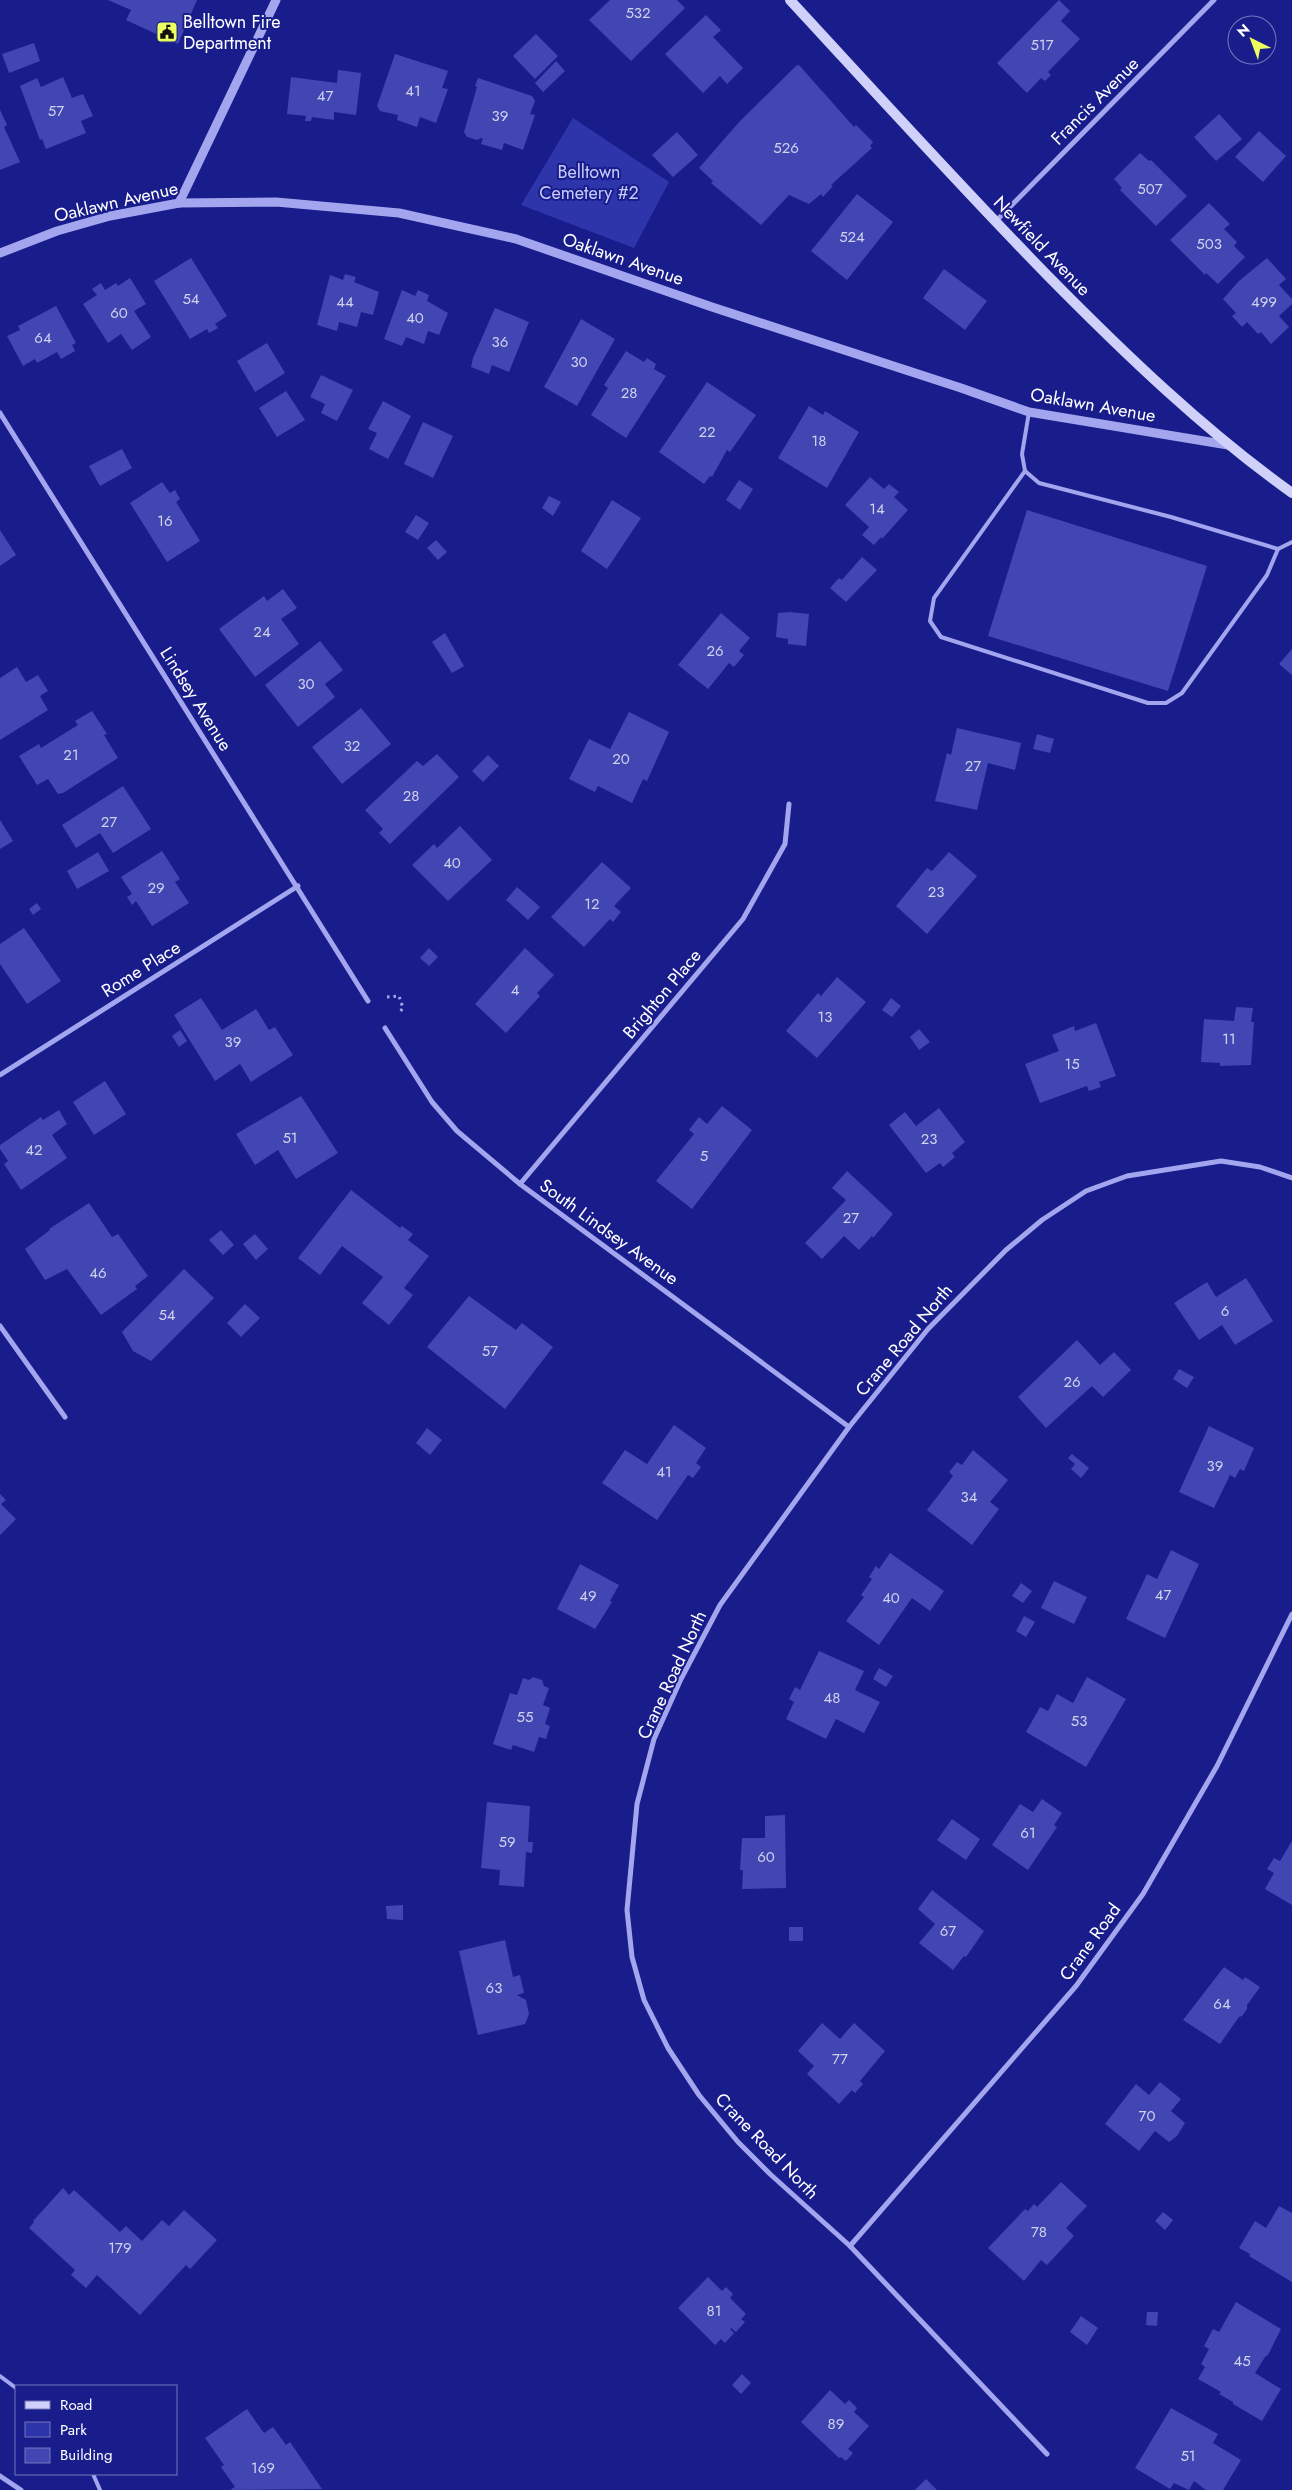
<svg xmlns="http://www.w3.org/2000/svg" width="1292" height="2490" font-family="Jost,sans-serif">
	<rect width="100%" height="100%" fill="#191d8b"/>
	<polygon fill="#2e35ab" points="573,118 669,182 634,248 521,205"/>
	<g fill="#4146b3">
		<polygon points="108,0 197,0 178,44 126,20 131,10"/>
		<polygon points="610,0 677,0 685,8 631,61 589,20"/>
		<polygon points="1059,0 1070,11 1061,21 1080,39 1048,72 1051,75 1045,81 1041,78 1027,93 997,63"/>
		<polygon points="706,15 721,30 713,37 743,68 727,84 720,76 703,93 665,54"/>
		<polygon points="536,34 558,56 535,79 513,56"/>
		<polygon points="34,43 40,61 9,73 2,54"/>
		<polygon points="395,54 448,71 442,88 448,89 436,123 420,117 417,127 397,120 398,115 380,111 377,106"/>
		<polygon points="556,61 565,71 543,92 535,83"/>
		<polygon points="799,65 854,127 856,125 873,142 870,146 872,148 831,185 833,186 823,197 821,194 809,204 789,195 761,225 711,183 713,181 699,168 740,121 796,66"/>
		<polygon points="338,70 361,73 356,115 334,112 334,120 312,117 311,121 305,121 306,116 287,114 291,77 337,83"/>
		<polygon points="63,77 72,98 83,94 93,116 81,121 86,133 46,149 42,139 40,140 20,86 37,78 41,87"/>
		<polygon points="478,78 532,96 535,101 530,114 535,115 523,150 504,143 502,150 481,144 483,139 481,138 477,140 467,137 464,132 477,87 475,86"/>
		<polygon points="0,110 7,125 4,127 20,162 0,170"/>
		<polygon points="1219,114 1242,139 1216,161 1194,137"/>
		<polygon points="1259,131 1286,156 1263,182 1235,157"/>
		<polygon points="677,132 698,155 673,177 652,155"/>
		<polygon points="1140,153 1149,161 1151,160 1187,196 1156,226 1120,190 1122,188 1114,179"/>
		<polygon points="857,194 893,222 847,280 811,251"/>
		<polygon points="1209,203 1230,224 1224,229 1237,242 1234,246 1245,257 1218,284 1206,273 1205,275 1170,240"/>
		<polygon points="191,258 227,316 215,324 218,328 209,333 207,329 190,339 154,281"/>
		<polygon points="1267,258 1286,279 1279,285 1292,299 1292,304 1279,316 1289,327 1271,344 1261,332 1258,334 1247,322 1242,327 1232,316 1236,313 1223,299 1239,281"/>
		<polygon points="944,269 987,301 965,330 923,298"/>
		<polygon points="345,274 356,277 354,282 379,292 373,315 361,312 357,327 339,322 337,331 317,325 330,275 343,280"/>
		<polygon points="130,278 146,304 134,311 151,337 132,350 121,334 108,343 83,304 97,295 92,289 101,283 105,290 116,283 118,286"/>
		<polygon points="402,290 415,296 418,290 429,295 427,301 448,313 439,335 428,331 424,344 406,337 402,346 384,339"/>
		<polygon points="56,306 76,343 72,345 75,351 61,359 57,352 37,363 35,359 23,366 7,336 20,330 18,326"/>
		<polygon points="495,308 529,322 509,372 492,365 489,374 471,367 473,358"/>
		<polygon points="581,319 615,339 577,406 544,387"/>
		<polygon points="267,343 285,373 255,392 237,361"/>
		<polygon points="626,351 644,362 647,358 656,364 654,369 666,376 626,438 591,415 608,388 604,385"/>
		<polygon points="321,375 353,390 337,421 321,413 325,404 310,397"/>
		<polygon points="707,382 756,415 730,452 727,450 712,477 710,476 704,484 659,452"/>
		<polygon points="286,391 305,420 277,437 259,408"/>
		<polygon points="383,401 411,416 388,459 369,449 377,433 368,429"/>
		<polygon points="809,406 823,415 825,411 859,432 827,488 778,458"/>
		<polygon points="423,422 453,436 433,478 404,464"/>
		<polygon points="122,449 132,468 100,486 89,466"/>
		<polygon points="870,477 884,489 889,484 899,492 894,497 908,510 882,539 881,537 874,545 862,535 869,527 845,505"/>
		<polygon points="739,480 753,489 740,510 726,500"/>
		<polygon points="162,482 170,493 175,490 180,499 176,502 200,541 167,562 130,503"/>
		<polygon points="549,496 561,502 553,516 542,508"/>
		<polygon points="612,500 641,518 607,569 581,551"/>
		<polygon points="1027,510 1207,566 1168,691 988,636"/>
		<polygon points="416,515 429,523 418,540 405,532"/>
		<polygon points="0,530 16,555 0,566"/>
		<polygon points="436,540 447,552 438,560 427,548"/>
		<polygon points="862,557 877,570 846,602 830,588 839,578 842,580"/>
		<polygon points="283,589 297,608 281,619 299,644 255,677 219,629 264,596 267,601"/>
		<polygon points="790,612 809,614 806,646 788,644 788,639 776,637 778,613"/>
		<polygon points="721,613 750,638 739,651 744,655 734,667 729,663 708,689 678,665"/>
		<polygon points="445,633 464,666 452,673 432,642"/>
		<polygon points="320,641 343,670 325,684 335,697 298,727 265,685"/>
		<polygon points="1292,649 1292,675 1279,664"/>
		<polygon points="17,667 26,682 38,675 48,691 40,696 48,710 0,740 0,678"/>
		<polygon points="361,708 391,744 342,784 312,747"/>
		<polygon points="92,711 107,734 104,735 118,758 63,793 58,794 48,779 37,785 19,756 39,744 41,748 78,725 75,721"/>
		<polygon points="629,712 669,732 647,781 643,779 632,803 598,786 595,792 569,779 589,739 610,749"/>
		<polygon points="957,728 1021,743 1015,770 988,763 977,810 935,801 947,753 951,755"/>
		<polygon points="1037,734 1054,739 1050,753 1033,749"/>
		<polygon points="437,754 459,777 390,844 379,833 383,829 365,810 417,761 423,766"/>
		<polygon points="488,755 499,766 483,782 472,771"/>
		<polygon points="123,786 151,829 113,853 100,833 76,848 62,825"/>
		<polygon points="0,820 13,841 0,849"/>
		<polygon points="460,826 492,860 448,901 412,865 434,844 437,848"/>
		<polygon points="162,851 180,879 175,882 189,903 152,926 136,901 132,905 127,897 132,894 121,877"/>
		<polygon points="98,852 109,871 77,889 67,871"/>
		<polygon points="949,852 977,876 927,934 896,906 927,868 932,871"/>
		<polygon points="602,862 631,888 614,906 621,912 613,922 610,919 584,947 551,917"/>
		<polygon points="517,887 540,907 528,920 506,900"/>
		<polygon points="37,903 41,909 33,915 29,909"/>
		<polygon points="24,928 61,981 27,1004 0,964 0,944"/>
		<polygon points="429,948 438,957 429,966 420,958"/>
		<polygon points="525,948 554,975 537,993 540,996 506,1033 475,1004"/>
		<polygon points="837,977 866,1002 817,1058 786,1031 818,993 821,996"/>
		<polygon points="201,998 222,1030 256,1009 269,1030 275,1027 293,1055 251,1082 240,1064 215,1081 174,1015"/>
		<polygon points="891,998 901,1006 892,1017 882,1010"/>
		<polygon points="1236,1007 1253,1008 1251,1022 1254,1022 1251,1065 1220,1066 1220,1063 1201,1062 1204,1019 1234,1021"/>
		<polygon points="1096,1023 1116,1076 1099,1082 1101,1087 1089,1091 1087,1086 1040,1103 1025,1064 1059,1051 1052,1035 1074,1026 1075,1031"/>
		<polygon points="919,1029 930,1042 919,1050 910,1037"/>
		<polygon points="180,1030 187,1041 179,1047 172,1036"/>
		<polygon points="105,1081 126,1114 94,1135 73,1102"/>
		<polygon points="301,1096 338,1153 296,1179 278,1150 255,1165 236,1134"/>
		<polygon points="722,1106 752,1130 692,1209 656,1181 694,1134 689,1130 699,1117 707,1124"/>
		<polygon points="939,1108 965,1142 952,1153 955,1157 943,1167 940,1163 926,1173 889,1125 905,1112 916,1126"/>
		<polygon points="59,1110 67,1124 52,1135 67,1158 21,1190 4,1164 8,1161 0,1149 0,1145 41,1117 43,1120"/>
		<polygon points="847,1171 893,1214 873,1238 872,1236 859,1250 844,1236 822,1259 805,1243 846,1200 832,1188"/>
		<polygon points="351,1190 400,1228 402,1226 413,1234 408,1240 429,1256 404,1288 413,1295 389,1325 362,1303 383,1277 342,1246 320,1275 298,1258"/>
		<polygon points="89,1203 112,1237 118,1234 148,1276 135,1286 137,1289 101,1315 67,1269 45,1280 25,1249 50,1230 49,1229"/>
		<polygon points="221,1230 234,1245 223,1255 209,1240"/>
		<polygon points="255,1234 268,1249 256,1260 243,1244"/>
		<polygon points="184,1269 214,1298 151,1361 133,1351 122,1332"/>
		<polygon points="1246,1278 1273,1321 1235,1345 1222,1325 1199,1340 1174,1303 1207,1282 1216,1297"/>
		<polygon points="469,1296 516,1330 522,1323 553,1347 505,1409 427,1347"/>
		<polygon points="245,1304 260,1318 241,1337 227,1323"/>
		<polygon points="1077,1340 1100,1365 1114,1352 1131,1370 1103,1397 1092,1386 1046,1428 1018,1397"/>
		<polygon points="1179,1369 1194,1377 1187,1388 1173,1379"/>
		<polygon points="674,1425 706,1448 696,1463 701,1467 693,1478 688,1475 657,1520 602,1483 625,1450 647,1464"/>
		<polygon points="1209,1426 1254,1448 1244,1471 1240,1469 1235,1478 1230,1475 1214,1508 1179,1492"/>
		<polygon points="427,1428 442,1440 430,1455 416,1443"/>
		<polygon points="973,1450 1008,1480 990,1502 999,1509 972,1545 927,1510 953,1476 949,1472 957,1462 962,1465"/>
		<polygon points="1072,1454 1089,1468 1081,1478 1071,1469 1075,1464 1068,1458"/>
		<polygon points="0,1494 6,1500 1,1504 16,1519 0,1535"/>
		<polygon points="1171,1550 1199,1564 1165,1638 1126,1619 1147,1574 1157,1579"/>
		<polygon points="890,1553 944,1591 930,1611 912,1598 879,1645 846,1621 864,1597 861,1595 872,1579 869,1577 876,1566 879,1569"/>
		<polygon points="580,1564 619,1585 610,1601 612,1602 595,1629 557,1609"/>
		<polygon points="1054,1581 1087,1597 1074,1624 1041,1608"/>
		<polygon points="1021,1583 1032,1591 1023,1603 1012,1596"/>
		<polygon points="1024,1616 1035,1622 1026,1637 1016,1631"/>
		<polygon points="819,1651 864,1671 855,1690 880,1702 864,1733 836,1719 826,1739 786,1719 794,1702 789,1699 795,1687 800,1690"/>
		<polygon points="879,1668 893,1676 886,1687 873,1679"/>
		<polygon points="533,1677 542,1680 544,1686 549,1688 543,1705 550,1708 545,1724 550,1726 546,1739 539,1737 534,1752 513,1745 511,1750 493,1744 510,1693 517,1695 523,1678 529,1680"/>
		<polygon points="1087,1677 1126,1699 1086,1767 1026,1732 1040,1707 1048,1711 1057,1694 1073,1703"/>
		<polygon points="1042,1799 1062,1813 1054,1825 1057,1827 1028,1870 992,1845 1020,1804 1033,1812"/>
		<polygon points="487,1802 530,1806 528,1842 533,1842 532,1853 526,1852 524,1887 499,1885 500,1870 481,1868"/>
		<polygon points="785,1815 786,1888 742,1889 743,1870 740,1870 742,1838 765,1838 765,1816"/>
		<polygon points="952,1819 980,1839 966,1860 937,1840"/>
		<polygon points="1292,1841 1292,1905 1265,1889 1274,1873 1267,1869 1274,1858 1280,1861"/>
		<polygon points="932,1890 984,1931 966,1957 964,1956 953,1970 919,1943 935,1924 918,1909"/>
		<polygon points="403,1905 403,1920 387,1919 386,1906"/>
		<rect x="789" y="1927" width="14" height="14"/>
		<polygon points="505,1940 513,1977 520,1975 524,1993 517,1995 526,2000 529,2014 525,2024 478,2035 459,1951"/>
		<polygon points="1224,1967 1243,1980 1245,1977 1260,1987 1247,2005 1247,2009 1242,2016 1239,2017 1220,2044 1183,2020"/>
		<polygon points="822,2023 840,2039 854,2023 885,2051 860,2081 863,2084 855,2093 852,2090 839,2104 807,2074 814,2066 798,2051"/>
		<polygon points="1160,2082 1181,2099 1171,2111 1185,2123 1177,2136 1169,2142 1155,2131 1139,2151 1105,2124 1136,2084 1149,2095"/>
		<polygon points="1061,2182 1087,2206 1066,2228 1074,2236 1047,2265 1041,2260 1024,2281 988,2248 1025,2209 1028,2211 1034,2204 1037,2207"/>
		<polygon points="63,2188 69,2195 74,2190 120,2232 126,2226 142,2241 162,2220 169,2226 184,2210 217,2240 190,2269 186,2265 140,2315 97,2275 86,2288 71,2275 75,2270 29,2228 34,2222 33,2221"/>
		<polygon points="1279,2206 1292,2213 1292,2282 1249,2256 1250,2254 1239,2248 1255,2221 1266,2228"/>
		<polygon points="1163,2212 1173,2220 1165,2230 1155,2221"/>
		<polygon points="708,2277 722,2291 726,2287 733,2294 730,2298 746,2314 741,2319 745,2322 736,2332 731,2328 730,2329 734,2333 725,2343 721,2339 715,2345 678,2308"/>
		<polygon points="1236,2302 1281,2329 1268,2355 1265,2357 1255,2373 1281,2389 1262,2421 1233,2404 1233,2402 1219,2394 1221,2392 1198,2379 1205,2367 1201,2364 1209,2349 1204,2346 1213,2329 1219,2332"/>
		<polygon points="1147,2312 1158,2312 1157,2326 1146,2325"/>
		<polygon points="1081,2316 1098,2328 1087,2345 1070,2332"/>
		<polygon points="742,2374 751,2383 741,2394 732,2385"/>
		<polygon points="830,2390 845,2404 849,2400 857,2408 854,2412 869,2426 848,2449 853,2453 846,2461 841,2457 839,2458 801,2422"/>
		<polygon points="1171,2408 1218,2434 1213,2443 1241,2460 1223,2490 1206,2490 1194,2481 1189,2490 1174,2483 1170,2489 1135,2468"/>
		<polygon points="247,2409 264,2433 273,2427 286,2445 290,2442 322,2489 230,2490 235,2487 221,2467 224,2465 205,2438"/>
		<polygon points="926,2479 937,2490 915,2490"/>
	</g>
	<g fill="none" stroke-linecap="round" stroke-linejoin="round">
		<polyline stroke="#a3a6ee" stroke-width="3" stroke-dasharray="2.5 4" stroke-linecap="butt" points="387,997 399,996 403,1008 399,1013"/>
		<g stroke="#a3a6ee" stroke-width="4">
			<polyline points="1029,412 1022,454 1025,471 1039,483 1171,517 1278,549 1292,542"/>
			<polyline points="1025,471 934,598 930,621 941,637 1148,703 1166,703 1182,693 1267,575 1278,549"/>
			<polyline points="0,2376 16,2388"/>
			<polyline points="93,2474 100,2490"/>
		</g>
		<g stroke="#a3a6ee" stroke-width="5">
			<polyline points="995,222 1214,0"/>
			<polyline points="0,413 368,1001"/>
			<polyline points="385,1028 432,1102 457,1131 520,1184 849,1427"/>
			<polyline points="0,1075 298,886"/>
			<polyline points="520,1184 743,919 785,844 789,804"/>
			<polyline points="0,1326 65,1417"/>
			<polyline points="850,2246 1076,1986 1143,1894 1217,1766 1292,1614"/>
			<polyline points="1047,2454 850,2246 770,2174 738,2142 699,2095 668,2048 644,2000 632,1957 627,1910 637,1804 654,1739 681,1679 720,1605 849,1427 928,1329 1006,1250 1042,1220 1086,1191 1127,1176 1221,1161 1260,1167 1292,1178"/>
			<polyline points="0,2476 21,2490"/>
		</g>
		<g stroke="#a3a6ee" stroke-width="9">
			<polyline points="179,203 276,0"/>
			<polyline points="0,253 57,231 110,216 179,203 276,202 399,213 516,239 709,306 961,388 1029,412 1228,445"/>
		</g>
		<path stroke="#d0d1fa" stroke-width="10" d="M790,0C876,93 960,186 1049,277C1125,354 1204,430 1292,493"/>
	</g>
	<defs>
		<g id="civic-square" transform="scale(1.125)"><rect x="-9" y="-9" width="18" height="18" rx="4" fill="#edff5f" stroke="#191d8b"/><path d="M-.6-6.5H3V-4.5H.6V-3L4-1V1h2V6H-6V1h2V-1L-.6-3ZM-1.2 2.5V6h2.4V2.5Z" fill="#111"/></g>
	</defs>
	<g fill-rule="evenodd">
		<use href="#civic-square" x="167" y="32"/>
	</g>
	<g text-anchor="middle" stroke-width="4" stroke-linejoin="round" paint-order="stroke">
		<g font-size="15" fill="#d0d1ec">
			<text x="638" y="18">532</text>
			<text x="1042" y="50">517</text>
			<text x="413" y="96">41</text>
			<text x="325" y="101">47</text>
			<text x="56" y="116">57</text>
			<text x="500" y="121">39</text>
			<text x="786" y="153">526</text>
			<text x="1150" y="194">507</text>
			<text x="852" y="242">524</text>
			<text x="1209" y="249">503</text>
			<text x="191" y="304">54</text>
			<text x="345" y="307">44</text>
			<text x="1264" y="307">499</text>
			<text x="119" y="318">60</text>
			<text x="415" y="323">40</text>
			<text x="43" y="343">64</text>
			<text x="500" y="347">36</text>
			<text x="579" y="367">30</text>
			<text x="629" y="398">28</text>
			<text x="707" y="437">22</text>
			<text x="819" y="446">18</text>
			<text x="877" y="514">14</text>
			<text x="165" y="526">16</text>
			<text x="262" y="637">24</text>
			<text x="715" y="656">26</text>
			<text x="306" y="689">30</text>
			<text x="352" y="751">32</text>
			<text x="71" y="760">21</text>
			<text x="621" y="764">20</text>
			<text x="973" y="771">27</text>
			<text x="411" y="801">28</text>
			<text x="109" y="827">27</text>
			<text x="452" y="868">40</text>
			<text x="156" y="893">29</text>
			<text x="936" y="897">23</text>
			<text x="592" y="909">12</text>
			<text x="515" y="995">4</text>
			<text x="825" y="1022">13</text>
			<text x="1229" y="1044">11</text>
			<text x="233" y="1047">39</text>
			<text x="1072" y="1069">15</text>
			<text x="290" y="1143">51</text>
			<text x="929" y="1144">23</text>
			<text x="34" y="1155">42</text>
			<text x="704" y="1161">5</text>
			<text x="851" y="1223">27</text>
			<text x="98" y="1278">46</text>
			<text x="1225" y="1316">6</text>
			<text x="167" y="1320">54</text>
			<text x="490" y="1356">57</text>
			<text x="1072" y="1387">26</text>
			<text x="1215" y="1471">39</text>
			<text x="664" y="1477">41</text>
			<text x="969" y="1502">34</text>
			<text x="1163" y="1600">47</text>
			<text x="588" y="1601">49</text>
			<text x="891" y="1603">40</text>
			<text x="832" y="1703">48</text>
			<text x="525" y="1722">55</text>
			<text x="1079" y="1726">53</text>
			<text x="1028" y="1838">61</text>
			<text x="507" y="1847">59</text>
			<text x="766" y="1862">60</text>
			<text x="948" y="1936">67</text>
			<text x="494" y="1993">63</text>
			<text x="1222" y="2009">64</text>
			<text x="840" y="2064">77</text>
			<text x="1147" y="2121">70</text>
			<text x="1039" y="2237">78</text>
			<text x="120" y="2253">179</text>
			<text x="714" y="2316">81</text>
			<text x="1242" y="2366">45</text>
			<text x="836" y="2429">89</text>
			<text x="1188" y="2461">51</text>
			<text x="263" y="2473">169</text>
		</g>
		<g font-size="18" fill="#fff" stroke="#191d8b" text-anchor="start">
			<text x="183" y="28">Belltown Fire<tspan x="183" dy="21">Department</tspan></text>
		</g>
		<g font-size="18" fill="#fff" stroke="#191d8b">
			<text transform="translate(1095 101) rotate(-45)" y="6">Francis Avenue</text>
			<text transform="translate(116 202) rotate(-13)" y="6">Oaklawn Avenue</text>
			<text transform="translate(1042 246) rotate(46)" y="6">Newfield Avenue</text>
			<text transform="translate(623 259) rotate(19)" y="6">Oaklawn Avenue</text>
			<text transform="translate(1093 405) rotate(10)" y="6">Oaklawn Avenue</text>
			<text transform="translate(196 699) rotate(58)" y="6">Lindsey Avenue</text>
			<text transform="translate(141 969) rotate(-32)" y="6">Rome Place</text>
			<text transform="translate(662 994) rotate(-50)" y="6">Brighton Place</text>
			<text transform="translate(609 1232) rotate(36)" y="6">South Lindsey Avenue</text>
			<text transform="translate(904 1340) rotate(-50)" y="6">Crane Road North</text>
			<text transform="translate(672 1675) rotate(-65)" y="6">Crane Road North</text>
			<text transform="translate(1090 1942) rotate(-54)" y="6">Crane Road</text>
			<text transform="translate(767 2146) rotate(46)" y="6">Crane Road North</text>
		</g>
		<g font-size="18" fill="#c8cbfa" stroke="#191d8b">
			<text x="589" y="178">Belltown<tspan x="589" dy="21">Cemetery #2</tspan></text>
		</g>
	</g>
	<rect x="15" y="2385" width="162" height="90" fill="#191d8b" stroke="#7577b9"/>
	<rect x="25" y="2401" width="25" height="8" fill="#d0d1fa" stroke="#7577b9"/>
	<text x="60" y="2410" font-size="15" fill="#ffffff">Road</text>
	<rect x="25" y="2422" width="25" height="15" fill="#2e35ab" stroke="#7577b9"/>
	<text x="60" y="2435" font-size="15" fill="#ffffff">Park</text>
	<rect x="25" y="2448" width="25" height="15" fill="#4146b3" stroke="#7577b9"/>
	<text x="60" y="2460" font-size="15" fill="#ffffff">Building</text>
	<g transform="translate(1252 40) rotate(318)"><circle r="24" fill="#191d8b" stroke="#7577b9"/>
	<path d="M0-4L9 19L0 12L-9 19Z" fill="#edff5f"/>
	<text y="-8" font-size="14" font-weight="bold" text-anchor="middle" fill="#ffffff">N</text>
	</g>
</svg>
